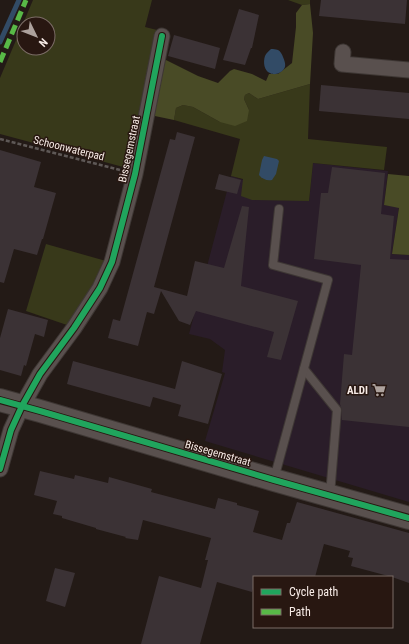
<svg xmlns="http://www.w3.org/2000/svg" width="409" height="644" font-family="'Roboto Condensed',sans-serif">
	<rect width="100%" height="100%" fill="#231a16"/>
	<polygon fill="#2a1d29" points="313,163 388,171 384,205 399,207 392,254 409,255 409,502 205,441 225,373 222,372 225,350 210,339 189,334 231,176 309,201"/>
	<g fill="#38391a" fill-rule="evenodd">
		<path d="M33,0H152L145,27L157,30L127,168L0,134V78ZM24,24H48V48H24Z"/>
		<polygon points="288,0 310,0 310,4 302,5"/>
		<polygon points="310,84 308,139 387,147 384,170 313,163 309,201 252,200 241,196 243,179 231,176 240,139 174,120 176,108 183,105 193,107 220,122 249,110 244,99 245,95 249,93 258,99"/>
		<polygon points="46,244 106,261 91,291 67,325 26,311"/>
	</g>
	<g fill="#494b26">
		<polygon points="310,4 313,33 310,84 258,99 249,93 245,95 244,99 249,110 247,121 235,126 220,122 193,107 183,105 176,108 174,120 150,115 162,58 198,76 218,83 230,71 234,69 252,74 266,81 269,74 278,74 292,63 296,27 296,13 302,5"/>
		<polygon points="388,174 409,176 409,255 392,254 399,208 384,205"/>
	</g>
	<g fill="#324b66">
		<path d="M271,49C274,49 275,49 278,50C280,51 282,54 283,57C286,64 287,69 279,73C277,74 273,75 270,73C264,71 263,62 265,56C266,53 269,51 271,49Z"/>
		<path d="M264,156L277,159L279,161L276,174L272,180C267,181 262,179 259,175L262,160Z"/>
	</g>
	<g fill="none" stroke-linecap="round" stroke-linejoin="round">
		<polyline stroke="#324b66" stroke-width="5" points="0,42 19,0"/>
	</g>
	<g fill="#3b3235">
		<polygon points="321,0 407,0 405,24 319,16"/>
		<polygon points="239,9 259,15 252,48 251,48 245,65 223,60"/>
		<polygon points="174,35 220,48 215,69 168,56"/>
		<polygon points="321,85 409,93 409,119 319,111"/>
		<polygon points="177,132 195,137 154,287 187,296 195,261 224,268 242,206 249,207 241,286 298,301 281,360 267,357 274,332 196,311 190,325 179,321 161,291 154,314 147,312 138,346 108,338 113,319 120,321 170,139 175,140"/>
		<polygon points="0,150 41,162 34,187 56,193 43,239 42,239 37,255 14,249 4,283 0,282"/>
		<polygon points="332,167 385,173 381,214 394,216 390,259 409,260 409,427 342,420 342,410 340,404 344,354 352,355 361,265 314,259 321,193 328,193"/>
		<polygon points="219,174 241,180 237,194 215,189"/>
		<polygon points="8,309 48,320 44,337 35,334 26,366 24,365 21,376 0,370 0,338"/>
		<polygon points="73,361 175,389 182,361 222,374 208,424 178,416 181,405 153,397 150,407 67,384"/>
		<polygon points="40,471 74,479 75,475 108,483 109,477 152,489 151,492 215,509 218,498 237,503 237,505 259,511 253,532 282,540 287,523 290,523 297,502 409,533 409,583 392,577 351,566 353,558 348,557 350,551 324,544 315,577 254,577 254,585 252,592 217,582 200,644 141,644 159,576 201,588 208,560 205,560 211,538 143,520 138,540 125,538 126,537 96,529 96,528 62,518 62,516 53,514 57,501 34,495"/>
		<polygon points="55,568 75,573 65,607 46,601"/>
	</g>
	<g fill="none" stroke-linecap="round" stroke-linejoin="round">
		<g stroke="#3e3734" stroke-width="10">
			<g id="lane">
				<polyline points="304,369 337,410 330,495"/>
				<polyline points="274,479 328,280 273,265 279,209"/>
			</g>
		</g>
		<g stroke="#3e3734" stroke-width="17">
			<g id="street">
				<polyline points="343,52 342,64 409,70"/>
				<polyline points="0,469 11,430 22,406 40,374 74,328 100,288 112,262 135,174 162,36"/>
			</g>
		</g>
		<g stroke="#3e3734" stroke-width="24">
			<polyline id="secondary" points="0,400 40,411 274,480 409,518"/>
		</g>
		<polyline stroke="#5e5856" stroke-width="2.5" stroke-dasharray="4 2" stroke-linecap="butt" points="0,139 120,170"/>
		<use href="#lane" stroke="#59504e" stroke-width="8"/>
		<use href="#street" stroke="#59504e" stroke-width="15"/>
		<use href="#secondary" stroke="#59504e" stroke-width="22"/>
		<polyline stroke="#58b947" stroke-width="5" stroke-dasharray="10 5" stroke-linecap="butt" points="0,62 26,0"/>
		<g stroke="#281711" stroke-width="8">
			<g id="cycleway">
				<polyline points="0,400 40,411 274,480 409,518"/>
				<polyline points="0,469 11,430 22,406 40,374 74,328 100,288 112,262 135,174 162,36"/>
			</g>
		</g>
		<use href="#cycleway" stroke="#20a55d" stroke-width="6"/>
	</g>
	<defs>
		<g id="supermarket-bare" transform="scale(1.08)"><path d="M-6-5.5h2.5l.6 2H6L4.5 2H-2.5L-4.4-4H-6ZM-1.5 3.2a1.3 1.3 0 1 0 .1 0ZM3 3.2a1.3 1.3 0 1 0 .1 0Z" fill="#ada29d" stroke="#281711" stroke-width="2.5" paint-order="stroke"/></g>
	</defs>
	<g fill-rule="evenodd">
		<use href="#supermarket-bare" x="379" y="390"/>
	</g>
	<g text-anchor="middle" stroke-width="3" stroke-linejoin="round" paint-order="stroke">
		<g font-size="11" fill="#f7ebe6" stroke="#281711">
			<text transform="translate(69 148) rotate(14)" y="4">Schoonwaterpad</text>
			<text transform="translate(129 149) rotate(-78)" y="4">Bissegemstraat</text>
			<text transform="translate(218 453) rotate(16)" y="4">Bissegemstraat</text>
		</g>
		<g font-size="11" font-weight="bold" fill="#f7ebe6" stroke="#281711" text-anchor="end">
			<text x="368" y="394">ALDI</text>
		</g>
	</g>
	<rect x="253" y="576" width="140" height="52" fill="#281711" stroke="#7b6c66"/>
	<rect x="261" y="589" width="20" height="6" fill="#20a55d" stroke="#7b6c66"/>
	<text x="289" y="596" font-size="12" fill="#f7ebe6">Cycle path</text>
	<rect x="261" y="609" width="20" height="6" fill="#58b947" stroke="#7b6c66"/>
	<text x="289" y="616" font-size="12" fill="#f7ebe6">Path</text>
	<g transform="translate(36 36) rotate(133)"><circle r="19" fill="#281711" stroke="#7b6c66"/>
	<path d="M0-3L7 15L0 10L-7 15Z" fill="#ada29d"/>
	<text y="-6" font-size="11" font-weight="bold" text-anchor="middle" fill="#f7ebe6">N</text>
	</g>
</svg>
